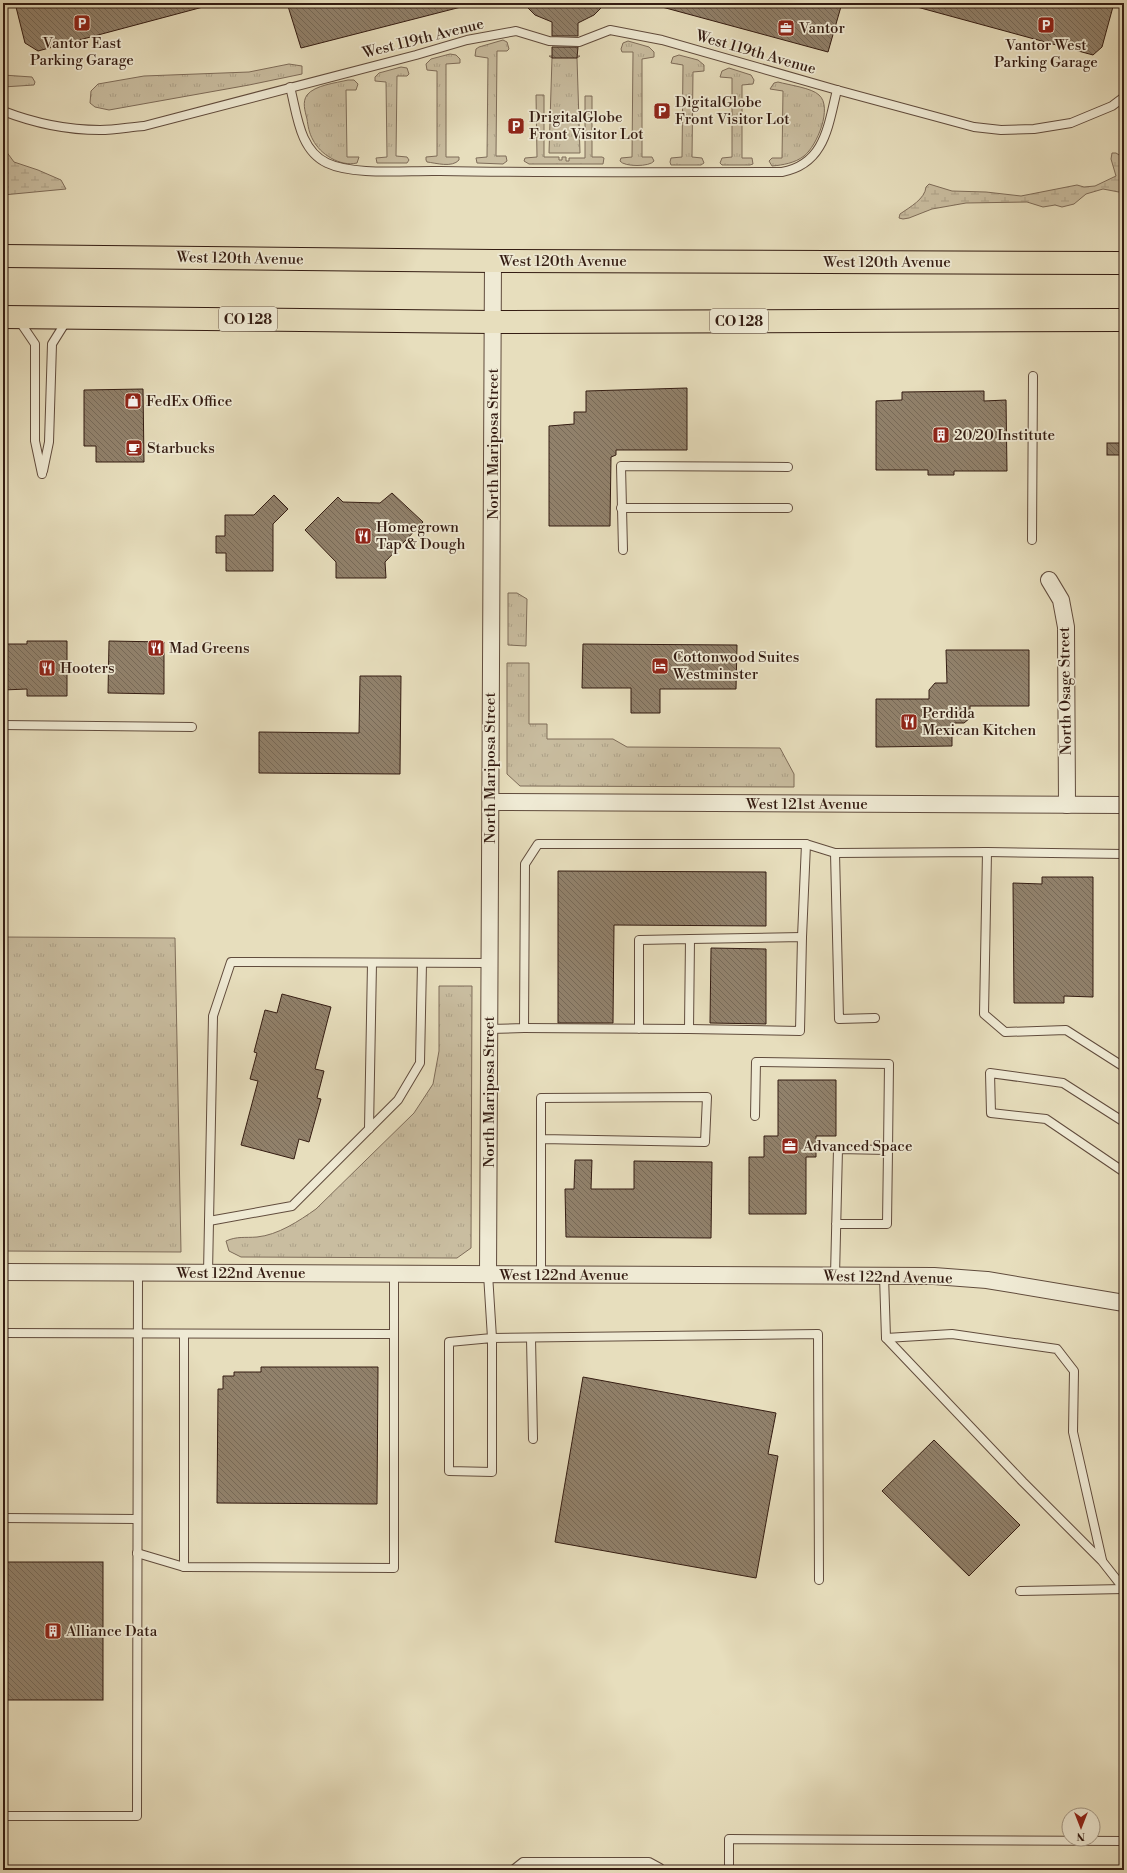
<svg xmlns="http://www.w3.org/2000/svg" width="1127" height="1873" font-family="'Libre Bodoni',serif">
	<defs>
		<pattern id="grass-tufts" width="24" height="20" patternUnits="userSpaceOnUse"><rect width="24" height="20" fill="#c9bda0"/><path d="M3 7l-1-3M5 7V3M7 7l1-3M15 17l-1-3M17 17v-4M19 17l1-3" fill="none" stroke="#ada289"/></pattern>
		<pattern id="wetland-marsh" width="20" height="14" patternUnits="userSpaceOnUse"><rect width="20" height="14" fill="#c9bda0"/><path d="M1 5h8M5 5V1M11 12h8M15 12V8" fill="none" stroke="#ada289"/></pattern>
		<pattern id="building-back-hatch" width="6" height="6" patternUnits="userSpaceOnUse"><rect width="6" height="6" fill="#91816b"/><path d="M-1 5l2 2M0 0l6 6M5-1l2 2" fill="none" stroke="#776957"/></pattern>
	</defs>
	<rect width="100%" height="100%" fill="#e7debd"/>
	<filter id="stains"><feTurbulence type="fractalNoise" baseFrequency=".005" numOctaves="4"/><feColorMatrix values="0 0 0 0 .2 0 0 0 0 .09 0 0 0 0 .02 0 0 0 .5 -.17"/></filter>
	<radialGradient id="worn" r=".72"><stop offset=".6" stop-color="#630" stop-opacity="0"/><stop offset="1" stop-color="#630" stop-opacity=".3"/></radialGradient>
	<g fill="url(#grass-tufts)" stroke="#7e6c59">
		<polygon points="503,40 507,42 509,49 507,51 497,51 496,156 506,156 507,161 503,164 477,163 476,158 487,157 488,58 475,56 476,49 479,47"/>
		<path d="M628,41L649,47L654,52V57L642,59V157H652L654,161C650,167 624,167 620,161L621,158L632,157L633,52H622L621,49L623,43Z"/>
		<path d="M450,54L456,55L460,59V63L446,64V157H459V160C452,168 436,163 427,162L426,160V157L437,156V71L427,70L426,64L431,59Z"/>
		<polygon points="679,55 698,60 704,65 704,71 693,72 692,157 702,158 704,163 701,165 671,165 670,162 671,158 682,157 683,65 671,63 673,57"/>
		<polygon points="549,56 580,56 577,58 580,153 549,153 552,58"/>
		<polygon points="289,64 302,66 302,74 249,85 109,110 95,107 90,103 91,91 98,84 144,76 249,72"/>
		<polygon points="401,67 407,68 409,74 407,76 397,76 396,156 407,157 409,160 407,163 377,163 376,158 387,157 386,82 375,81 375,77 379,73"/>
		<polygon points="729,68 751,75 754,80 753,84 742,85 742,158 752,158 753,164 750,165 722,165 720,163 722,158 732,157 732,78 720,77 722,71"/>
		<polygon points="3,75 32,77 35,82 34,85 3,87"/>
		<path d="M348,80H354L358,84L356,90H346L347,157H359L357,163C340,167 320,154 313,140C309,133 308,126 307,119C305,111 302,102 307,95C315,85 336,83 348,80Z"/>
		<path d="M778,82C789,85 812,88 819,95C833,107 817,146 804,156C795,163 783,165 772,166L769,161L772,158H782L783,91L770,89L774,83Z"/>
		<polygon points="536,95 544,95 544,157 559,157 559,160 562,160 562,157 566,157 566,161 569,161 569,158 585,158 585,96 592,96 592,157 602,157 604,158 603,164 529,164 524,161 525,158 537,157"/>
		<polygon points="508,593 517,593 527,599 526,646 508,645"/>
		<polygon points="507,663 529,663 529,724 547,724 547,739 613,739 627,747 780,748 794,774 794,787 520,786 507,774"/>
		<polygon points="3,937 175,938 181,1252 3,1251"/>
		<path d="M439,986H472L471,1248L457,1258L241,1257L229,1251L226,1241C237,1236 245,1238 257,1237C278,1235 299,1221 316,1209L414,1113L433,1084L439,1051Z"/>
	</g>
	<g fill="url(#wetland-marsh)" stroke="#7e6c59">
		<polygon points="3,147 14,162 38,170 61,180 66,189 3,195"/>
		<path d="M1112,153H1116L1124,158V193L1103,189L1086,194L1074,204L1062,207L1055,205L1043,207L1027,202L966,203L932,209L909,218L903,219L899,218L900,214C910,207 925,199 926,187L929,184L952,191L986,192L1021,196L1077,185L1084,187L1095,186L1116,176L1111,159Z"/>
	</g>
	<g fill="url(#building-back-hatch)" stroke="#341c12">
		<polygon points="15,3 203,3 203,7 38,51 25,43"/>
		<polygon points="287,3 460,3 461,7 301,48"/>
		<polygon points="523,3 606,3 594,15 578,23 578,36 552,36 552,22 535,15"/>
		<polygon points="662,3 842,3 828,52 662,7"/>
		<polygon points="917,3 1114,3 1102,47 1093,55 917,7"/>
		<polygon points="552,47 578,47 577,58 552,58"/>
		<polygon points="687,388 687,450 616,450 616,455 611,457 610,526 549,526 549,426 574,424 574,412 586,412 586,391"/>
		<polygon points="143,389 144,462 96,462 96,446 84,446 84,390"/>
		<polygon points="984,391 984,401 1006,400 1007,471 954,471 954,475 928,475 928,470 876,470 876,401 902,400 902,392"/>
		<rect x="1107" y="443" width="17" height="12"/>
		<polygon points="392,493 423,522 385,562 386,578 336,578 336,562 305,530 338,497 343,502 380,503"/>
		<polygon points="274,495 288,509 273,524 273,571 226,571 226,553 216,553 216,536 225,536 225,515 254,515"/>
		<polygon points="27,641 67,641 67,696 27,696 27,689 3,690 3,644 27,644"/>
		<polygon points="109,641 164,642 164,694 108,693"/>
		<polygon points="583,644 737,645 736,689 660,689 660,713 631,713 631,688 582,688"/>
		<polygon points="946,650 1029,650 1029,706 970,706 970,718 964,723 952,723 952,746 876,747 876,699 929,699 929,690 935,683 947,683"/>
		<polygon points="360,676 401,676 400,774 259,773 259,732 359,733"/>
		<polygon points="558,871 766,872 766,926 614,925 613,1023 558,1023"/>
		<polygon points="1042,877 1093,877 1093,997 1064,996 1064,1003 1014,1003 1013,883 1042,884"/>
		<polygon points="711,948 766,949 766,1024 710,1023"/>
		<polygon points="282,994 331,1007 315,1069 324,1071 317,1098 321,1099 309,1142 299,1139 294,1159 241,1145 258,1081 250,1079 257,1053 254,1052 265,1010 277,1013"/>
		<polygon points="778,1080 836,1080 836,1136 816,1136 816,1157 806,1157 806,1214 749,1214 749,1157 764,1157 764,1136 778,1136"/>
		<polygon points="575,1160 592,1160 591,1189 634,1189 634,1161 712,1162 711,1238 566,1237 565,1189 574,1189"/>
		<polygon points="261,1367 378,1367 377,1504 217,1503 218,1389 223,1389 223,1376 234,1376 234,1372 261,1372"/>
		<polygon points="583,1377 776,1413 768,1454 778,1456 756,1578 555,1542"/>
		<polygon points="934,1440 1020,1525 969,1576 882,1491"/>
		<rect x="3" y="1562" width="100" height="138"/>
	</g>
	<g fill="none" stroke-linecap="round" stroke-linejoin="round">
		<g stroke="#614c3d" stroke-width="10">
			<g id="lane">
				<path d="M290,87C297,113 299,150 327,163C354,176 409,170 440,171C554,173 668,172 782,172C825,164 828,126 837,90"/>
				<path d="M3,111C34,123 68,130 100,130C115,130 130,127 144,126L416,55L467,40L516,31L549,41L579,42L610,30L662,40L837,90L974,127L1001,130L1034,129L1071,123L1112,106L1124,97"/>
				<polyline points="18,319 35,344 35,441 42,474"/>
				<polyline points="43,471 49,442 52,344 67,320"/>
				<polyline points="621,508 788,508"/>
				<polyline points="1032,540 1033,376"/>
				<polyline points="623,550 621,466 788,467"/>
				<polyline points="3,725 192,727"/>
				<polyline points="987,852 1124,854"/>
				<polyline points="802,937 806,844"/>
				<polyline points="875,1018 839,1019 835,853 987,852 984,1014 1005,1032 1066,1030 1124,1067"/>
				<polyline points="524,1028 689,1029 690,939 639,940 639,1029"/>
				<polyline points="489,1029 524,1028 525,864 538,844 806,844 835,853"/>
				<polyline points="689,1029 800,1031 802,937 690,939"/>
				<polyline points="755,1116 756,1062 889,1064 888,1150"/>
				<polyline points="1124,1122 1063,1083 990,1073 991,1113 1046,1119 1124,1172"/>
				<polyline points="369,1129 372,963"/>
				<polyline points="541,1139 705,1142 707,1097 541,1098 541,1275"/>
				<polyline points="209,1221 292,1206 398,1100 420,1063 422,963"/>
				<polyline points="208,1273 213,1016 231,962 490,963"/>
				<polyline points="488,1274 492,1338 492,1472 449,1471 449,1342 492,1338 818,1334 819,1580"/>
				<polyline points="835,1276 838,1149 888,1150 887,1224 836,1224"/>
				<polyline points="884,1276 886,1338 1023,1482 1102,1561 1124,1589"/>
				<polyline points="3,1333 394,1334"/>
				<polyline points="531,1338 533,1439"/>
				<polyline points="886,1338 952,1334 1057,1349 1074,1371 1073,1432 1102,1560"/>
				<polyline points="3,1518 137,1519"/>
				<polyline points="137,1553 184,1567 394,1568 394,1274"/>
				<polyline points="184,1567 184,1334"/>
				<polyline points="1020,1591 1124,1589"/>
				<polyline points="3,1816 137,1816 138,1272"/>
				<polyline points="513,1870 523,1862 649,1862 660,1868 661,1870"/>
				<polyline points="729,1870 729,1839 1124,1841"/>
			</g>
		</g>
		<g stroke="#614c3d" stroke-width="18">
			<g id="street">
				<polyline points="1049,580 1061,600 1066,627 1067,805"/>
				<polyline points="491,802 1124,805"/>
				<polyline points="3,1272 934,1276 987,1280 1124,1303"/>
				<polyline points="488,1274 493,261"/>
			</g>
		</g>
		<g stroke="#341c12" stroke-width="24">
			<g id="primary">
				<polyline points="3,256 493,261 1124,263"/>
				<polyline points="3,317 492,322 1124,320"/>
			</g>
		</g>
		<use href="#lane" stroke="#efead4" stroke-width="8"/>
		<use href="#street" stroke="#efead4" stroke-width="16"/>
		<use href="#primary" stroke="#e7debd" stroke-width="22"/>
	</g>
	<defs>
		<g id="parking-square" transform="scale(0.9)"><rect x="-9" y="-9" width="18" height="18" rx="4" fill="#8f2418" stroke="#efead4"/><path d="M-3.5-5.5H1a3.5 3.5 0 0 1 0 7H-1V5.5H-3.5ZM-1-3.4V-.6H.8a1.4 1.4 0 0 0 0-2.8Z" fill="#fff"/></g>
		<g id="office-square" transform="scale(0.9)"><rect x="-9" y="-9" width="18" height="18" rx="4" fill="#8f2418" stroke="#efead4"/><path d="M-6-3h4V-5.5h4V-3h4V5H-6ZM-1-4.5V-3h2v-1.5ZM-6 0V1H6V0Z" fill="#fff"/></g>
		<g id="shop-square" transform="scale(0.9)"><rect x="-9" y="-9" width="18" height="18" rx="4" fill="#8f2418" stroke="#efead4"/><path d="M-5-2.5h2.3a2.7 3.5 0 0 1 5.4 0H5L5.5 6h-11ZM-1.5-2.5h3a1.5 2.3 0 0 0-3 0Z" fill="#fff"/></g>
		<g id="building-square" transform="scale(0.9)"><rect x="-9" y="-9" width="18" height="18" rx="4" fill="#8f2418" stroke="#efead4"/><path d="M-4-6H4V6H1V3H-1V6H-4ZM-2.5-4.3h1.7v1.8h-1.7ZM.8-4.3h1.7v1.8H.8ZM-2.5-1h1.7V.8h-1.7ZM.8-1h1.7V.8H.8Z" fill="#fff"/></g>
		<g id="cafe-square" transform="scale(0.9)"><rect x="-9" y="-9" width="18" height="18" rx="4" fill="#8f2418" stroke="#efead4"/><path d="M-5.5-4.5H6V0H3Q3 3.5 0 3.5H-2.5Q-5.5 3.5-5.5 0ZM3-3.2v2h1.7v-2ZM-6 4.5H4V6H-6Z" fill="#fff"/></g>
		<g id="restaurant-square" transform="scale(0.9)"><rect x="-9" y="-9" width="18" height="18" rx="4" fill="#8f2418" stroke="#efead4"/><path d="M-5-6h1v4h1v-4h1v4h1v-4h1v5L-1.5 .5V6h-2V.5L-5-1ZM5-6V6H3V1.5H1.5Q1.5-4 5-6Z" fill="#fff"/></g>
		<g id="hotel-square" transform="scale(0.9)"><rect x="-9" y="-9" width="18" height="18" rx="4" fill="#8f2418" stroke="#efead4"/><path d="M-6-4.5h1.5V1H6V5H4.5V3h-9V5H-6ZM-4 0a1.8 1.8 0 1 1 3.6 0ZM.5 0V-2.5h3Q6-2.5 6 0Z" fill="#fff"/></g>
	</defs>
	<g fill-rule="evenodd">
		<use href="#parking-square" x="82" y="23"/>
		<use href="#parking-square" x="1046" y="25"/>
		<use href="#office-square" x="786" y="28"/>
		<use href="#parking-square" x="662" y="111"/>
		<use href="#parking-square" x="516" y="126"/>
		<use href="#shop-square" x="133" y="401"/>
		<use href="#building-square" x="941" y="435"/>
		<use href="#cafe-square" x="134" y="448"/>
		<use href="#restaurant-square" x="363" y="536"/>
		<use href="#restaurant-square" x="156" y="648"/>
		<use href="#hotel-square" x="660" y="666"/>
		<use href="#restaurant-square" x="47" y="668"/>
		<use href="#restaurant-square" x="909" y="722"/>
		<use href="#office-square" x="790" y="1146"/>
		<use href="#building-square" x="53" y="1631"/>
	</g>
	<g text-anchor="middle" stroke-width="3.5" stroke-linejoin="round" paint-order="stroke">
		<g fill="#efead4" stroke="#6c5a4c" stroke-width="1">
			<rect x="219" y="307" width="58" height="24" rx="3"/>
			<rect x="710" y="309" width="58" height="24" rx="3"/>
		</g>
		<g font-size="14" font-weight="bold" fill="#341c12">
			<text x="248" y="324">CO 128</text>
			<text x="739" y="326">CO 128</text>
		</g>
		<g font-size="15" fill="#341c12" stroke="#efead4" text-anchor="start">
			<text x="799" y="33">Vantor</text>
			<text x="82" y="48" text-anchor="middle">Vantor East<tspan x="82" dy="17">Parking Garage</tspan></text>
			<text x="1046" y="50" text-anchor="middle">Vantor West<tspan x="1046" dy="17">Parking Garage</tspan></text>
			<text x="675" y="107">DigitalGlobe<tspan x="675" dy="17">Front Visitor Lot</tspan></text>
			<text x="529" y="122">DrigitalGlobe<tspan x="529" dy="17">Front Visitor Lot</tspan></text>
			<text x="146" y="406">FedEx Office</text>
			<text x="954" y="440">20/20 Institute</text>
			<text x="147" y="453">Starbucks</text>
			<text x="376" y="532">Homegrown<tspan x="376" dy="17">Tap &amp; Dough</tspan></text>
			<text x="169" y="653">Mad Greens</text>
			<text x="673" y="662">Cottonwood Suites<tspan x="673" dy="17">Westminster</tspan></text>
			<text x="60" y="673">Hooters</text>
			<text x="922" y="718">Perdida<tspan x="922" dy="17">Mexican Kitchen</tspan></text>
			<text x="803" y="1151">Advanced Space</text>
			<text x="66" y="1636">Alliance Data</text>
		</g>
		<g font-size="15" fill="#341c12" stroke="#efead4">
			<text transform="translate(423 38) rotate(-14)" y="5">West 119th Avenue</text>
			<text transform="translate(756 52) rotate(16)" y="5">West 119th Avenue</text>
			<text transform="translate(240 258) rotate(1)" y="5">West 120th Avenue</text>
			<text x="563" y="266">West 120th Avenue</text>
			<text x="887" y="267">West 120th Avenue</text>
			<text transform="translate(493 444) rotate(-90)" y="5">North Mariposa Street</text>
			<text transform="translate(1065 691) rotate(-91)" y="5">North Osage Street</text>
			<text transform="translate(490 768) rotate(-90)" y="5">North Mariposa Street</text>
			<text x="807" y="809">West 121st Avenue</text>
			<text transform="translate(489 1092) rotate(-90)" y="5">North Mariposa Street</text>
			<text x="241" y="1278">West 122nd Avenue</text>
			<text x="564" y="1280">West 122nd Avenue</text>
			<text transform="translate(888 1277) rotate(1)" y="5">West 122nd Avenue</text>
		</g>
	</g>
	<rect width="1127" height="1873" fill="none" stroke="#e7debd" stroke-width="16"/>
	<rect x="4" y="4" width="1119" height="1865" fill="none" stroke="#341c12" stroke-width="2"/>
	<rect x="8" y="8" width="1111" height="1857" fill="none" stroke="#341c12"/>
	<g transform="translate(1081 1827) rotate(180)"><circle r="19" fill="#efead4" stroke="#a49886"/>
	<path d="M0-3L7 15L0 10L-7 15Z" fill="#8f2418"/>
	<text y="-6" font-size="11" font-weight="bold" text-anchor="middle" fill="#341c12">N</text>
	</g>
	<rect width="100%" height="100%" filter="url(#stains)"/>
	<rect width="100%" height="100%" fill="url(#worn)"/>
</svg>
